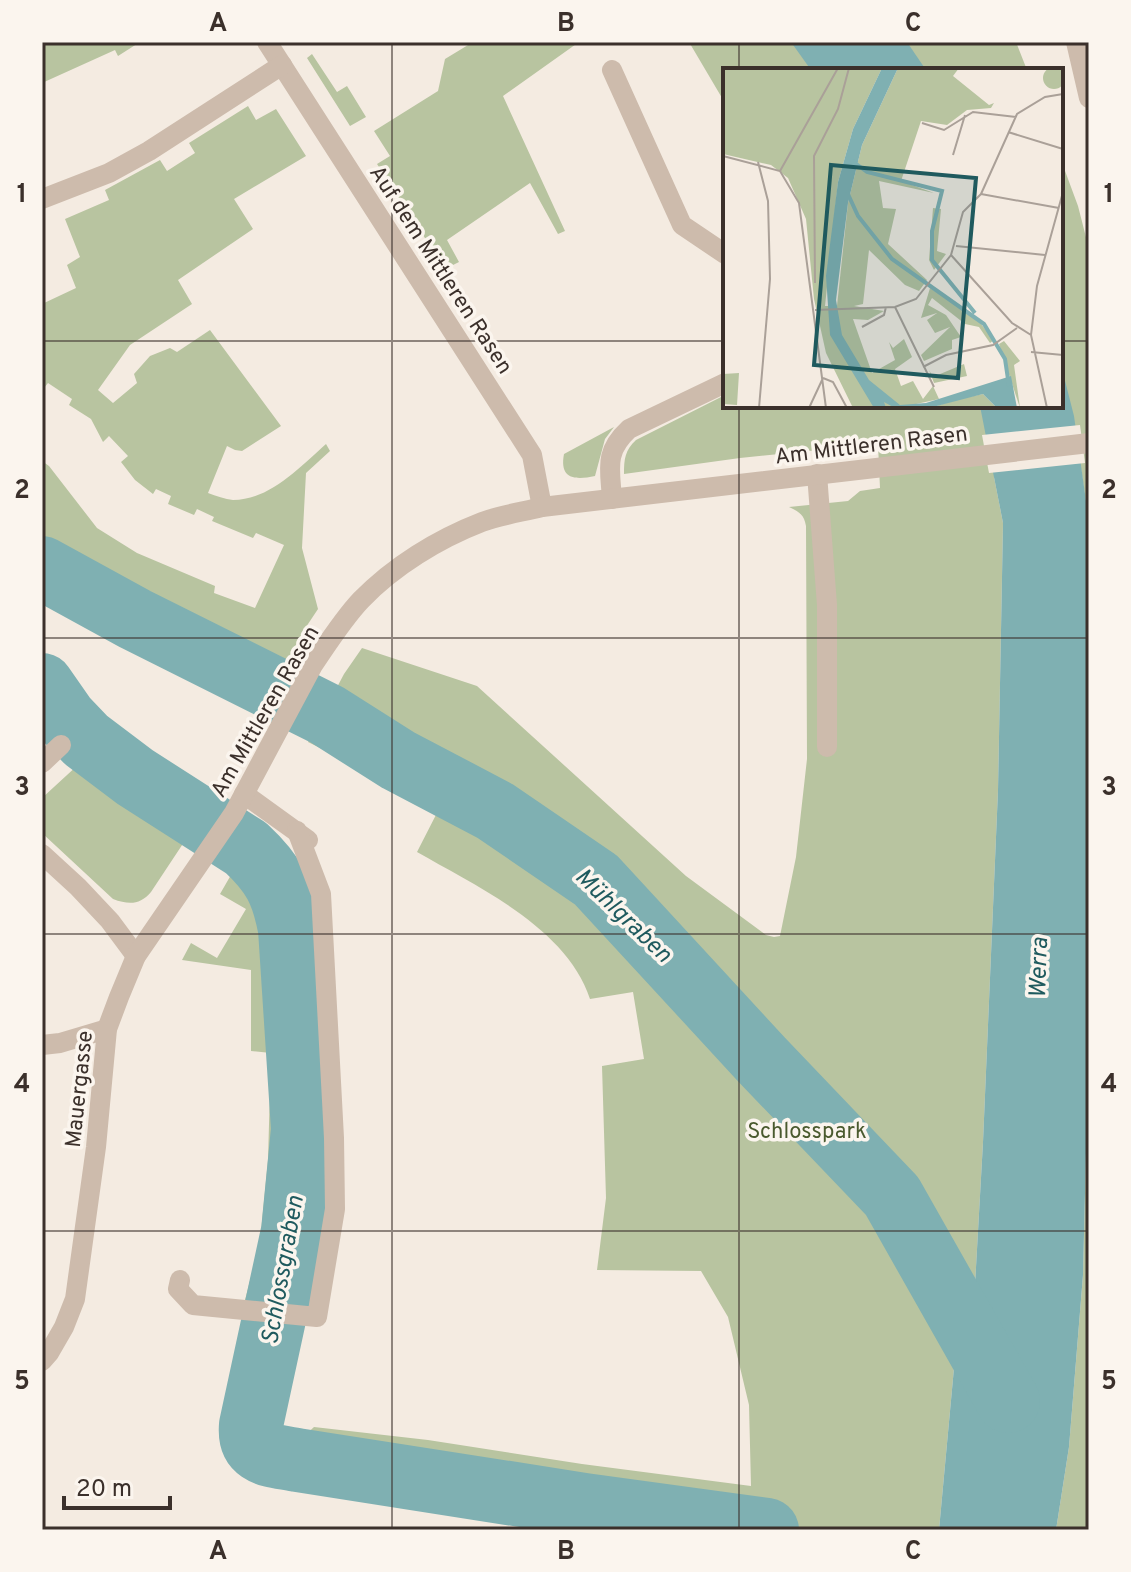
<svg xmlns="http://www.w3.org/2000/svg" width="1131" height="1572" font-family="Overpass,sans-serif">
	<rect width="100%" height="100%" fill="#f4ebe1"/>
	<g fill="#b8c4a0">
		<polygon points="42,42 140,42 118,56 115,50 42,83"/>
		<polygon points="473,42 579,42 503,96 565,231 558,234 530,183 447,240 459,262 445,269 377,164 390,156 374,131 438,91 445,59"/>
		<polygon points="689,42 1016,42 1027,70 725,70 725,103"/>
		<polygon points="312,54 337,92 347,86 366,117 350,126 307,58"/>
		<path d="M248,106L256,120L276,109L306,156L234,199L253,229L178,280L192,304L130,345L98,390L113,403L137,383L134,374L150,356L170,348L177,352L210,330L281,426L242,451L235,450L227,446L208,493C216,496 225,499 233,500C270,500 300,467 326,444L330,451L306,473L302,548L318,609L304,630L278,679C197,645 117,606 42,561V461L49,466L97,528L137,553L215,586L214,593L255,608L284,545L256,533L253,538L212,521L214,517L197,509L194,515L168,504L171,496L156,489L153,494L135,480L121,462L128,456L109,436L103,442L91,419L69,405L72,399L48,383L44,388L42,386V304L76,288L67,265L80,257L65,219L109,200L105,190L160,160L167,171L195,153L189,143Z"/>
		<path d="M1061,160L1078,206L1089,249V522L1081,469L994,477L1003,523L998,790L983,1142L975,1285L955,1357L939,1530H571L576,1495L299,1448L302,1438L314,1427L428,1440L582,1464L751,1486L749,1405L728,1317L701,1271L597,1270L606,1198L602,1066L644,1059L633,992L590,999C567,928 478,887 417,852L440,807L308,742L344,674L362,648L477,686L686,876L766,935L774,937L780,936L796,857L807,759L806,526C804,514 799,512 789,507L848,501L860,491L880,488L878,444L740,458L624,474C624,459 625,450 636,440L725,395V406H1061Z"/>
		<path d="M614,427L605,439L595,476C576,480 559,480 564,454Z"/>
		<path d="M78,746L194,827L151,892C140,905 129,905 113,899L42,833V798L79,764L71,753Z"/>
		<polygon points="258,828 287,848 301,877 307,901 322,1143 320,1207 307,1304 245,1300 260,1242 268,1160 271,1053 251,1051 251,970 182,960 191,943 217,958 246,909 220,894"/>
		<polygon points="1089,1032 1089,1530 1056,1530 1069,1447 1083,1275"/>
	</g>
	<g fill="#7fb0b2">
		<polygon points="791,42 907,42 926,70 811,70"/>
		<polygon points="1061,365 1074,416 1089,522 1089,1032 1083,1275 1069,1447 1056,1530 939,1530 955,1357 975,1285 983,1142 998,790 1003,523 980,406 1061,406"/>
	</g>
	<polygon fill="#f4ebe1" points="1080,425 1085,463 989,473 982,435"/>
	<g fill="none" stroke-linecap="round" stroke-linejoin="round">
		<g stroke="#7fb0b2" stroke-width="64">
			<polyline points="42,568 135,619 327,715 398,760 495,811 596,880 761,1059 892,1196 1008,1401"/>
			<path d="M42,685L65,718L86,740L135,777L246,848C274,874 283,892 290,929L303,1129L293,1231L251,1425C248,1457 273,1455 297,1460L585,1505L767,1530"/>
		</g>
		<g stroke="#cdbbac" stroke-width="20">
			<polyline points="267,42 532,455 542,507"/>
			<polyline points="1076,42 1089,98"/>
			<polyline points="612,70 682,225 725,254"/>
			<polyline points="42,199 109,173 149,151 282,65"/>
			<polyline points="817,474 827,605 827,747"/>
			<path d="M612,499C610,468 604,452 629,429L725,383"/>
			<polyline points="42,763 61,745"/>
			<polyline points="244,794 308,840"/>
			<polyline points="42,854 78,887 110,921 136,956"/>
			<polyline points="42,1045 60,1043 107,1029"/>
			<polyline points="180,1280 178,1289 193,1305 317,1317 335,1209 334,1138 321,894 297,831"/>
			<path d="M42,1361L49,1353L64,1327L75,1299L96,1147L107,1029L119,997L136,956L234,813L313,665C328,643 343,619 361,600C394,566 438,539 482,522C501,515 522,512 542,507L1089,443"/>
		</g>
	</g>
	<path fill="none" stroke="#3b302b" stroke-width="2" stroke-opacity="0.55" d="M392,42V1530M739,42V70M42,341H725M1061,341H1089M739,406V1530M42,638H1089M42,934H1089M42,1231H1089"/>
	<g text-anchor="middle" stroke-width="7" stroke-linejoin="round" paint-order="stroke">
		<g font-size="22" fill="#3b302b" stroke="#fbf5ee">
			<text transform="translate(442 269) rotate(57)" y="8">Auf dem Mittleren Rasen</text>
			<text transform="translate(871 444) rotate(-7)" y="8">Am Mittleren Rasen</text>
			<text transform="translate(264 711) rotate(-60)" y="8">Am Mittleren Rasen</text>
			<text transform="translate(78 1089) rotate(-84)" y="8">Mauergasse</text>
		</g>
		<g font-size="22" fill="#4a5a2e" stroke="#fbf5ee">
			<text x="807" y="1138">Schlosspark</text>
		</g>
		<g font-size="24" font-style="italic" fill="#1f5a5e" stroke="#fbf5ee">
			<text transform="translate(624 915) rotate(44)" y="8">Mühlgraben</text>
			<text transform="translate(1038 968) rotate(-88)" y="8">Werra</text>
			<text transform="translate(282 1270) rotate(-80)" y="8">Schlossgraben</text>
		</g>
	</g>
	<g transform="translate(723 68)">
		<rect width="340" height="340" fill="#f4ebe1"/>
		<path d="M320 10a11 11 0 1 1 22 0a11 11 0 1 1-22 0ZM0,0H159L130,61L115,114L102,238H114L125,135L139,77L175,0H236L230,8L266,37L271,35L268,40L244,42L224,57L198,53L178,113L211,125L156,113L160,140L173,141L165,176L204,212L196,223L182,217L146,182L140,236L131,238L161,243L145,252L130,251L149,305L172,292L166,274L170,280L181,271L189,289L172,301L178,318L190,313L200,331L210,318L216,331L175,340H130L103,285L91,231L83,151L65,110L48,97L0,86ZM210,140L218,141L214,183L223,186L211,202L206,192ZM207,220L254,251L271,272L267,275L256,259L242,256L209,230L205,237L223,247L238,269L229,272V281L201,293L198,287L227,259L212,265L204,252L214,245L198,250ZM281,273L297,293L291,297L297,340L276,276ZM241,296L244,308L211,315L206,302L210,309ZM16,305L14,337L0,336V306ZM260,326L274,340H206L236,331Z" fill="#b8c4a0"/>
		<path d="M159,0H175L139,77L125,135L113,232L119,267L146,312L177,337L203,335L288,308L294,340H274L260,326L206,340H172L161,334L163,340H151L107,267L103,208L115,114L130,61Z" fill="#7fb0b2"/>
		<path fill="none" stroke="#7fb0b2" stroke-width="4" d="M128,92L144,104L219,123L209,163V192L252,245M124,124L135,148L169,191L261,256L282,291L286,318"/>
		<path fill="none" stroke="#aaa098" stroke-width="2" d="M199,55L221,62L250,44L293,49M285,64L340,81M230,87L242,47M0,88L57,103L76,135L103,340M35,94L45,133L47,211L36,340M57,103L115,0M258,126L294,46L322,29L340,26M258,126L336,140M233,178L322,187M228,187L289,255L308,267M92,215L91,88L115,41L126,0M172,239L211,319M92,242L172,239L193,231L228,187L240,144L258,126M139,259L161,247L163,239M308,284L340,287M200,299L223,287L270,277L294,260M100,310L110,314L124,340M86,340L100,310M324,340L308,267L314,218L340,124"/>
		<path fill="#1f5a5e" fill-opacity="0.15" stroke="#1f5a5e" stroke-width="4" d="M108,97L253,110L235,310L91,297Z"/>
		<rect width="340" height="340" fill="none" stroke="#3b302b" stroke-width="4"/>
	</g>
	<rect width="1131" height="1572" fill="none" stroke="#fbf5ee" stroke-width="88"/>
	<path d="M64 1496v12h106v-12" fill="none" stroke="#3b302b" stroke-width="4"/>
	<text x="76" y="1496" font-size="24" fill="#3b302b" stroke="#fbf5ee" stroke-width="6" paint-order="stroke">20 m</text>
	<rect x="44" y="44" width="1043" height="1484" fill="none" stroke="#3b302b" stroke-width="3"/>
	<g font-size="26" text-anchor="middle" font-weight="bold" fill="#3b302b">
		<text x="218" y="31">A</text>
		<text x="566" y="31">B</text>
		<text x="913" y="31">C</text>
		<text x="22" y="202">1</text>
		<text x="1109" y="202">1</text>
		<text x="22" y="498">2</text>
		<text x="1109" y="498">2</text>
		<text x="22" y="795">3</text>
		<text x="1109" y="795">3</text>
		<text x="22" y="1092">4</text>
		<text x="1109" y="1092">4</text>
		<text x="22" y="1389">5</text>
		<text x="1109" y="1389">5</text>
		<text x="218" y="1559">A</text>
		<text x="566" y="1559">B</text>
		<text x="913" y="1559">C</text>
	</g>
</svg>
